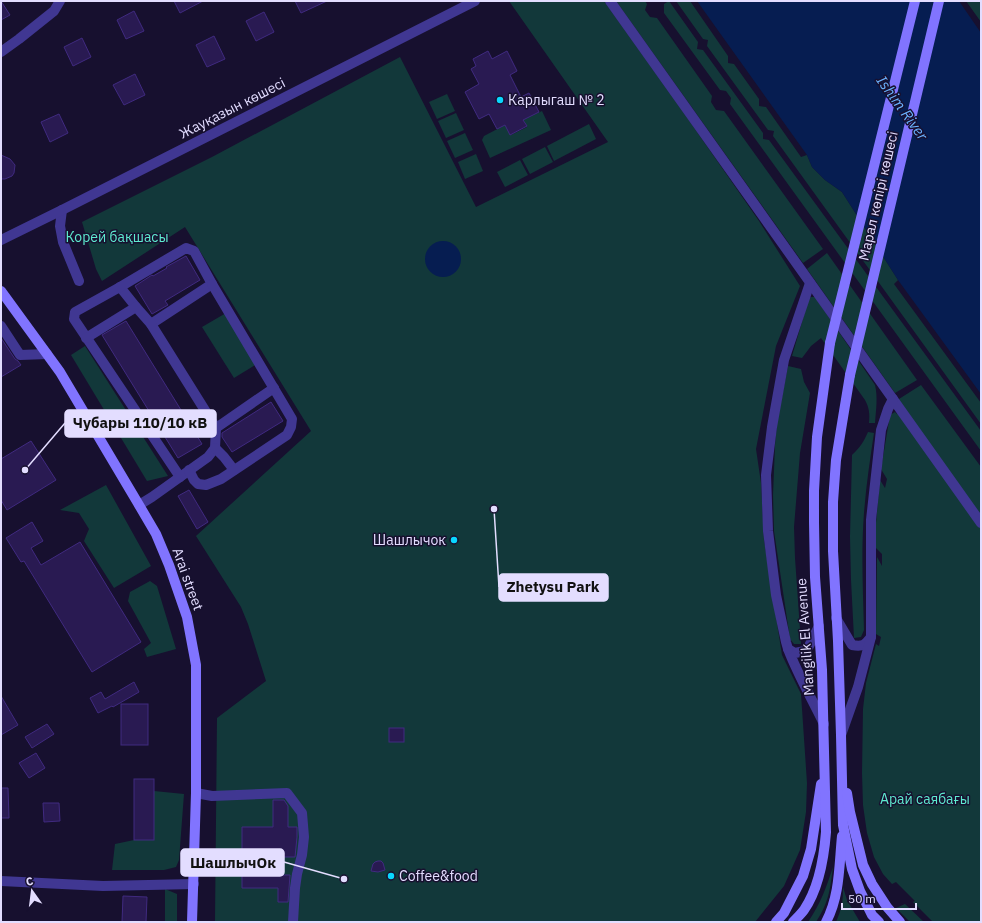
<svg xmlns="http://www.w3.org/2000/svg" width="982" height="923" font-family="'IBM Plex Sans',sans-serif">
	<rect width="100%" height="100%" fill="#17102f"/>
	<g fill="#12383a">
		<polygon points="509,1 604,1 681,109 759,221 800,286 776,346 756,449 761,483 764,540 782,655 801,694 807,783 806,812 800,850 784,886 755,922 215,922 217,718 266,681 248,624 241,607 196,536 311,431 185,227 102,281 96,269 82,222 212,157 400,57 476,207 608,142"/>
		<polygon points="616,1 645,1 647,4 645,10 650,17 657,18 712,96 711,102 716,110 724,111 823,249 803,263"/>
		<polygon points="669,1 698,42 697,49 703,50 763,133 763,139 769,140 981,431 981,451 730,104 731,98 726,91 720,90 664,13 664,4"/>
		<polygon points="676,1 690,1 728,56 728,63 734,64 759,99 759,106 766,107 801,157 807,155 812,167 825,180 842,192 898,280 894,284 981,403 981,424 773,136 774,131 768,130 707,46 708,40 703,39"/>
		<polygon points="966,1 981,1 981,22"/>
		<polygon points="447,94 455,111 437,119 429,102"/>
		<polygon points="542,111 551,130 490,158 482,140 484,136 505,125 511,135 527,127 523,120"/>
		<polygon points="456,113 464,130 446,138 438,121"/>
		<polygon points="589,124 596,139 554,161 547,146"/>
		<polygon points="465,133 473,150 455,158 447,141"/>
		<polygon points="545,147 553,162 530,174 522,159"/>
		<polygon points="476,154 483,171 465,179 458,162"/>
		<polygon points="520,160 528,175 505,187 497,172"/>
		<polygon points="827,253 917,380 895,393 807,269"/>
		<path d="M811,297H815L817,300L875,385C878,397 876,410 875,423H869C870,414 869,407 865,400L821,338L811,346L802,358L792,356L809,298Z"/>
		<polygon points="226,313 257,364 234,378 202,327"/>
		<polygon points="85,346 168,476 147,481 71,355"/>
		<polygon points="788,366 801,369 804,382 810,393 800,453 794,527 795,558 801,644 794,644 790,639 774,531 773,495 775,445 777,423"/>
		<polygon points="921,385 981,467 981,922 933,922 913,902 915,901 896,882 892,884 883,874 874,857 867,833 863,805 862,773 863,709 866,683 876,644 879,646 881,637 876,634 877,557 882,566 882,554 876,548 876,523 880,480 885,488 887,479 881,469 890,415 895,412 897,414 899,399"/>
		<path d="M868,432L874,433C870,460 866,486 864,513C861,551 863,591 864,630L861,637L854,638L851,580L850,537L852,455C861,446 863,443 868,432Z"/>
		<polygon points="106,485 151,566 114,588 84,541 86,536 89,529 79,513 60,510"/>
		<polygon points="150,581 157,586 176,649 147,657 144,649 151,643 128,601 130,592"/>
		<polygon points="154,791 184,794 179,860 176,867 164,870 112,870 115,844 134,840 154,840"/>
		<path d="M833,867C830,890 829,902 816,922H808C821,903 826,888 833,867Z"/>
		<path d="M843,887L847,900L860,922H836C842,908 843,902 843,887Z"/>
		<polygon points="165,889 177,894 177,922 165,922"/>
		<polygon points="905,904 924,922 910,922 896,908"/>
	</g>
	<g fill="#061d51">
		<polygon points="697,1 959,1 981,33 981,394 898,280 842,192 825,180 812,167 807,155"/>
		<circle cx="443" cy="259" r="18"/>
	</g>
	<g fill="#291a52" stroke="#402a80">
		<polygon points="1,1 10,15 1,20"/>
		<polygon points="174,1 203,1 180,13"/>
		<polygon points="295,1 327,1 301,13"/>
		<polygon points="134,11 144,31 126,39 117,20"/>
		<polygon points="264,12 274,32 256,41 246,21"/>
		<polygon points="214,36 225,59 207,67 196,45"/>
		<polygon points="82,38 91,57 73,66 64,47"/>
		<polygon points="488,51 492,59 507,51 517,71 510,75 521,97 529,93 539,112 523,120 527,126 510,135 505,125 497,129 489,114 479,119 465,92 479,84 471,69 476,66 473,59"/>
		<polygon points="135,74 145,95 124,105 113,85"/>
		<polygon points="59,114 68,133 50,142 41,122"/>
		<polygon points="1,155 10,159 15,165 14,173 12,176 5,179 1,179"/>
		<polygon points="186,256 200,280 165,301 168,305 152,314 135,286 152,275 153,276 167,268 166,267"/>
		<polygon points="126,321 202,444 178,458 102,335"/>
		<polygon points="1,338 15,359 18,361 21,365 1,377"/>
		<polygon points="271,402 283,421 232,452 222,437 222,433"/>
		<polygon points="31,441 56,480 7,510 1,500 1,459"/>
		<polygon points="189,490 208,522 197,529 178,496"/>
		<polygon points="32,522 43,541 31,548 41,565 80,542 141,642 92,672 24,561 21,562 6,538"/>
		<polygon points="134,682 139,692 113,707 112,706 98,713 90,698 101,692 105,699"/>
		<polygon points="1,696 18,725 1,735"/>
		<rect x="121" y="704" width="27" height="41"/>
		<polygon points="47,724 54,734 32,748 25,737"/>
		<rect x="389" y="728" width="15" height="14"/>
		<polygon points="36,753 45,768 29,778 19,763"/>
		<rect x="134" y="779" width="20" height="61"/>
		<polygon points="1,788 8,788 9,818 1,818"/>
		<polygon points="273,800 284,800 288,806 288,827 297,827 297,837 295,857 277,857 277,875 290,875 288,902 278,902 278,888 242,888 242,827 273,827"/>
		<polygon points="43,803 59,803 60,821 44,822"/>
		<polygon points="378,861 381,861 383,863 385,870 378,872 371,871 373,864 375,862"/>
		<polygon points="123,896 147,897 146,922 122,922"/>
	</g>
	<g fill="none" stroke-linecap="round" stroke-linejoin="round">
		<g stroke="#403792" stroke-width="10">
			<polyline points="610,1 981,523"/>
			<polyline points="1,52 19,39 54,11 60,1"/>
			<polyline points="62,210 60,226 63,242 79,281"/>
			<polyline points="1,240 62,210 475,1"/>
			<polyline points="120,287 136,307"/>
			<polyline points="151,324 212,284 194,251 186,248 120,287 75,312 74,319 180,477"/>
			<polyline points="1,326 20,355 47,354"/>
			<polyline points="86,338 136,307 151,324 216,428 215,448 208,457 152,497 139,505"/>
			<polyline points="216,428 274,388"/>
			<polyline points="215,448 224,457 234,470"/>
			<polyline points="189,470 194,480 198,484 206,485 221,479 287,435 291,427 292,419 212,284"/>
			<path d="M836,618L852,645C863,647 865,645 871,637"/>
			<path d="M819,626L809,646L805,651L795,653L788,649C798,675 812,699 824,724"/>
			<polyline points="788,649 786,642 776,595 768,531 766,475 772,427 784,360 810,283"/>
			<polyline points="841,735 858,687 871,637 871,520 881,430 888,409 893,399"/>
			<polyline points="196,793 212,796 287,793 302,813 304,837 302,855 297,874 295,888 293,922"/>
			<polyline points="1,881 103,886 194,884"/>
		</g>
		<g stroke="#8174ff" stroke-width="10">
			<polyline points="1,291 60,372 139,505 156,534 169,565 187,617 196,665 196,793 192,922"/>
			<polyline points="850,375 836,460 833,502 833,551 838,641 841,735 843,825 852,869 860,891 872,915 879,922"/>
			<polyline points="847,793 850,812 863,865 872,884 887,907 900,922"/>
			<polyline points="776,922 784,913 803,876 811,849 821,784"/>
			<path d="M793,922C797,918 801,914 804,910C819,888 824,858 826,832L822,670L815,577L814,522V491L817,437L830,343"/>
			<path d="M826,922C840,896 839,866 842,836"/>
		</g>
		<g stroke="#8174ff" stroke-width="10">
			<polyline points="830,343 915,1"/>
			<polyline points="850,375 939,1"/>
		</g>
	</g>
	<g fill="#09d7ff" stroke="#17102f" stroke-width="1.5">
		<circle cx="500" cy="100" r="4"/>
		<circle cx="454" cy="540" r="4"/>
		<circle cx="391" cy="876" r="4"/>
	</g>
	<g text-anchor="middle" stroke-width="3" stroke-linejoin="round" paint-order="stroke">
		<g font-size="14" fill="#e3ddff" stroke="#17102f" text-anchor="start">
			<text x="508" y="105">Карлыгаш № 2</text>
			<text x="446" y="545" text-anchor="end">Шашлычок</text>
			<text x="399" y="881">Coffee&amp;food</text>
		</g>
		<g font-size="14" fill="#e3ddff" stroke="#17102f">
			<text transform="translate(232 108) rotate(-27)" y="5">Жауқазын көшесі</text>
			<text transform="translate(878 196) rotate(-77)" y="5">Марал көпірі көшесі</text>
			<text transform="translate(188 579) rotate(70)" y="5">Arai street</text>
			<text transform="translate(805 637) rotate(-94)" y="5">Mangilik El Avenue</text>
		</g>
		<g font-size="14" fill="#5eebd0" stroke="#17102f">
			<text x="117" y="242">Корей бақшасы</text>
			<text x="925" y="804">Арай саябағы</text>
		</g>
		<g font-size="15" font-style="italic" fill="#6bb2ff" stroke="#17102f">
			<text transform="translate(902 108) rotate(54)" y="5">Ishim River</text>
		</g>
	</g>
	<path fill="none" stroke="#e3ddff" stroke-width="1.5" d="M25 470L65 423M494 509L499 587M344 879L284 862"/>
	<g fill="#e3ddff" stroke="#17102f" stroke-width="1.5">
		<circle cx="25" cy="470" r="4"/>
		<circle cx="494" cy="509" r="4"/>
		<circle cx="344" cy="879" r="4"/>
	</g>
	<g fill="#e3ddff" stroke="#e3ddff" stroke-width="1.5">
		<rect x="65" y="410" width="151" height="27" rx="4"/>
		<rect x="499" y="574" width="109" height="27" rx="4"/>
		<rect x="181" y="849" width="103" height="27" rx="4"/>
	</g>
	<g font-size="15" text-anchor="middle" font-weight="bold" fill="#111">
		<text x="140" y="428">Чубары 110/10 кВ</text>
		<text x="553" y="592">Zhetysu Park</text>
		<text x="233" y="868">ШашлычОк</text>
	</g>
	<rect width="982" height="923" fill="none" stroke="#e3ddff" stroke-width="4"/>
	<g transform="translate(32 891) rotate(346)" stroke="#17102f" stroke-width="3" paint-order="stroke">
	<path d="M0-3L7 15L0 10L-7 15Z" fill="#e3ddff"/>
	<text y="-6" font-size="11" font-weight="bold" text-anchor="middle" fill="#e3ddff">С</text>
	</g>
	<path d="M842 903v6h74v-6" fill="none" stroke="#e3ddff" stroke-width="2"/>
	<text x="848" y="903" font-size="12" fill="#e3ddff" stroke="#17102f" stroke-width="3" paint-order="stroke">50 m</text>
</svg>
